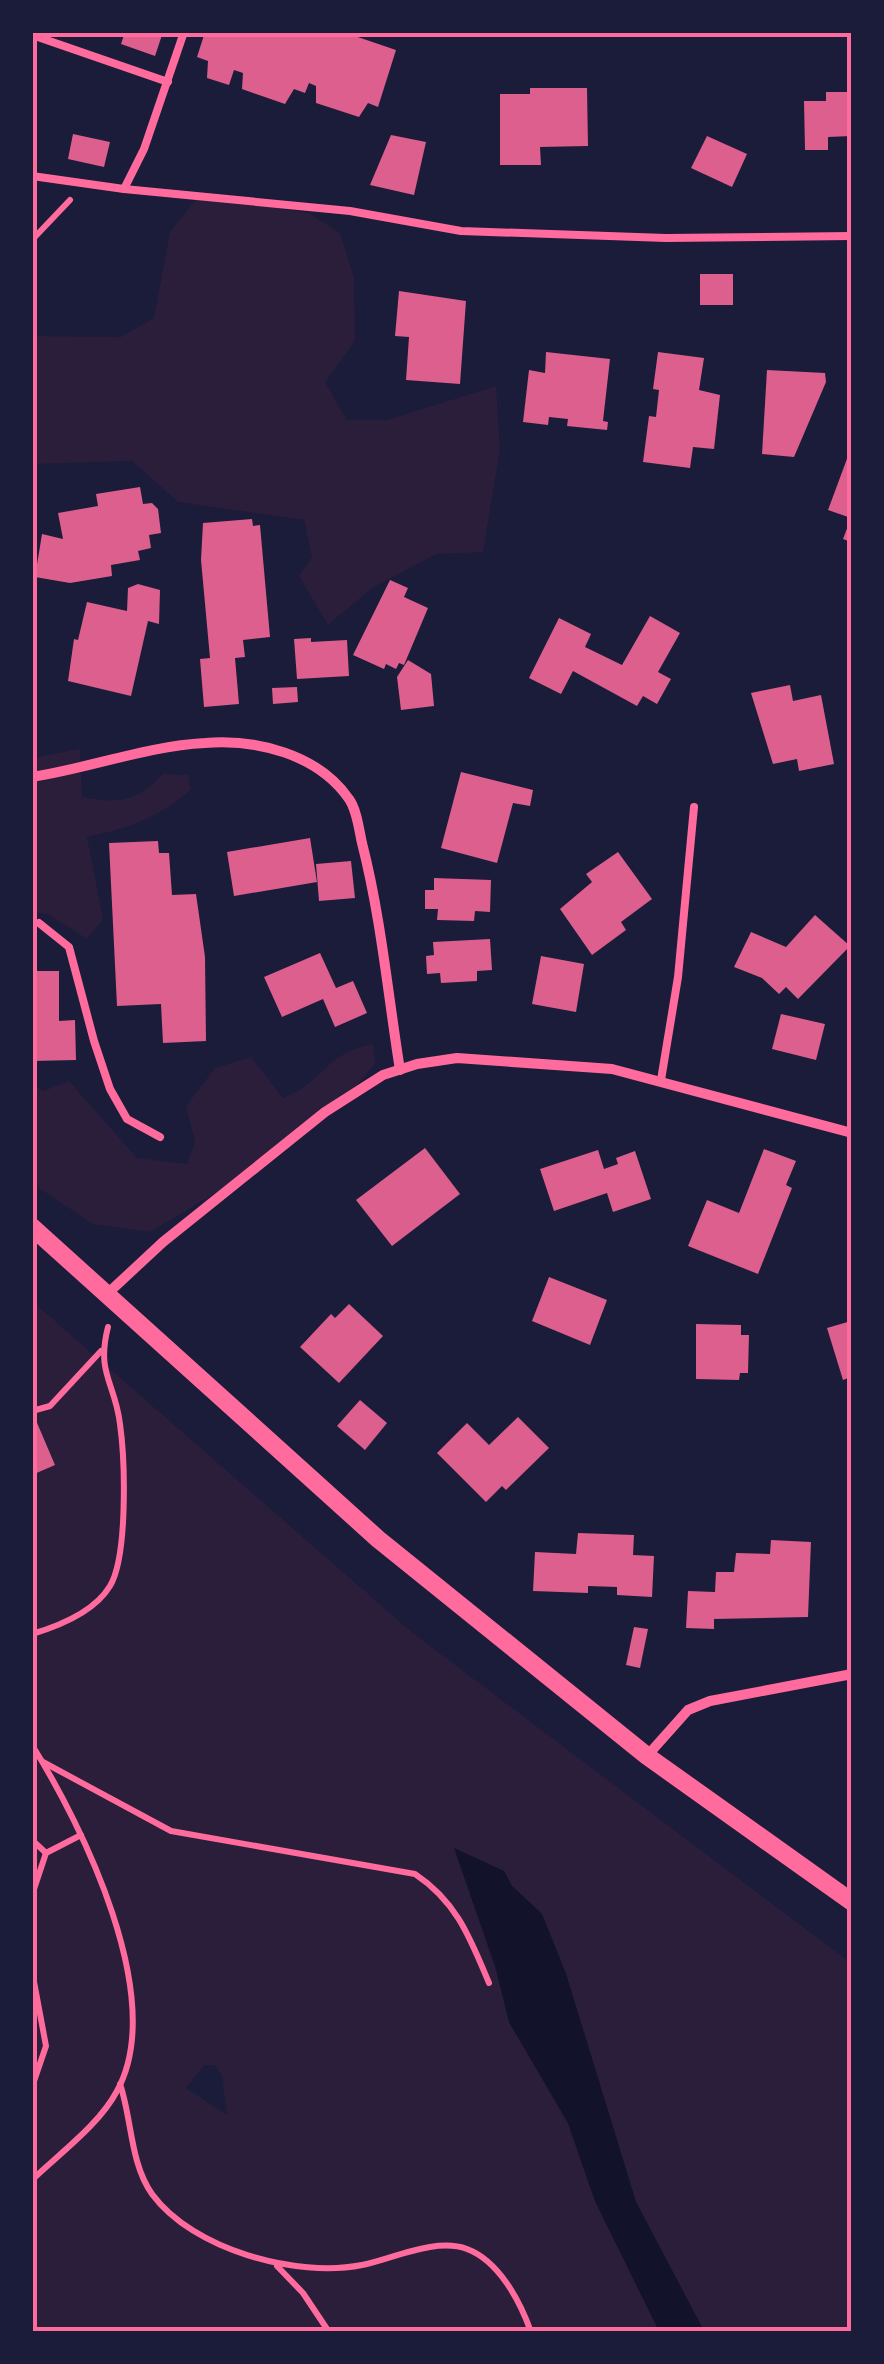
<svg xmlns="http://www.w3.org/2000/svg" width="884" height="2364" font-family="'Zilla Slab',serif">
	<rect width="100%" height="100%" fill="#1b1b3a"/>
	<g fill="#2a1e3b" fill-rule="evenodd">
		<polygon points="199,196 309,213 340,233 354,278 355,341 325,382 347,420 387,420 496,386 500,450 483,552 436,554 372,588 328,625 299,576 312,557 304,520 178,502 132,461 33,464 33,336 121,337 154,318 170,232"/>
		<path d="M80,749L82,797C121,804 136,802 163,774L188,775L191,789C159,818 129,828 87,837L103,919L87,939L48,914L33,912V758Z"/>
		<path d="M373,1044L375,1063C330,1126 218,1192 150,1232L93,1224L33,1184L32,1084L43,1091L69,1081L137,1158L187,1164L195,1142L186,1106L215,1068L251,1057L283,1098C324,1082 326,1052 373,1044Z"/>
		<path d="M32,1301L414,1634L851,1963V2331H704L636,2202L566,1974L542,1914L512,1886L504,1871L455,1850L495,1968L509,2022L568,2123L595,2201L659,2331H33ZM204,2065H214L222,2075L227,2115L186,2088Z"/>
	</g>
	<polygon fill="#12122b" points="454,1848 504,1871 512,1886 542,1914 566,1974 636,2202 704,2331 659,2331 595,2201 568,2123 509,2022 496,1968"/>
	<g fill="#dd5f8e">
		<polygon points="125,32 163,32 155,56 121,44"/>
		<polygon points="205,32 343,32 396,50 378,107 368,103 359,117 316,103 316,86 309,83 305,93 294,89 285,104 242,89 243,73 234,70 229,85 207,78 208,61 197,57"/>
		<polygon points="530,88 587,88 588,146 540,147 541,165 500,165 500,94 530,94"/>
		<polygon points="826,92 851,92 851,136 828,137 828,150 805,150 804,101 826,101"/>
		<polygon points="73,134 110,142 104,167 68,159"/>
		<polygon points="391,135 426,142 414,195 370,185"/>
		<polygon points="707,136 747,154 732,187 691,168"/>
		<rect x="700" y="274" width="33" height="31"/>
		<polygon points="399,291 466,301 460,384 406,380 409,337 395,336"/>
		<polygon points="546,352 610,359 603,421 608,422 607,430 567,426 568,419 549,417 548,425 523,422 529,370 545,373"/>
		<polygon points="658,352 704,358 699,390 720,395 714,449 693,447 690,468 643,462 649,416 656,417 659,390 653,389"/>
		<polygon points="767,370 825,373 826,382 794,457 762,454"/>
		<polygon points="851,448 851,542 843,539 851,518 828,510"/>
		<polygon points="140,487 143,504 152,503 158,509 161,533 149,535 151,548 138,551 140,560 111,565 112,576 70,583 35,577 42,534 63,539 58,513 98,506 96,494"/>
		<polygon points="252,519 253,526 260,525 270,637 243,640 245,657 235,658 239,704 204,707 200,659 210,658 201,560 203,523"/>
		<polygon points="390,580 408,588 404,597 428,608 404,665 399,663 396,669 386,664 384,669 353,655"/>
		<polygon points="138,584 160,590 159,624 148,621 131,696 68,681 74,639 78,640 87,602 127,611 128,588"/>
		<polygon points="650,616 680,633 658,672 671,679 657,704 643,696 637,706 573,671 561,694 529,678 559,618 591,634 585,647 622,665"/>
		<polygon points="311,638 311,642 347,640 349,676 297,679 294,639"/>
		<polygon points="408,660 431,674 434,706 401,710 397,677"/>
		<polygon points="790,685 793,701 821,695 834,764 799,771 797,759 773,764 751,693"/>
		<polygon points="297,687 298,702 273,704 272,688"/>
		<polygon points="461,772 533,790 530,806 513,803 497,863 441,848"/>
		<polygon points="310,838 317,882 234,896 227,852"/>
		<polygon points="158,841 159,853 169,853 172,895 196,894 205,957 206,1041 163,1043 161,1004 117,1006 109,843"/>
		<polygon points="618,852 652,899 621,922 626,930 592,955 560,909 592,882 586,874"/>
		<polygon points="351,861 355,898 319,901 316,864"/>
		<polygon points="434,878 491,880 490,912 475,911 474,921 437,920 438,909 425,909 425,890 434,890"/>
		<polygon points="815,915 850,946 798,999 786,987 779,994 762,978 734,967 751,932 786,947"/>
		<polygon points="490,939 492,970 477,971 477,981 441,983 440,973 427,974 426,956 434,955 433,942"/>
		<polygon points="320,953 336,988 353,981 367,1013 335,1027 323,999 282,1017 264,977"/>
		<polygon points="541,956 584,964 576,1012 532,1004"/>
		<polygon points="32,971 59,971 59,1021 75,1020 76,1060 32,1061"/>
		<polygon points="781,1014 825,1024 816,1060 772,1049"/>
		<polygon points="425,1148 460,1194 392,1246 356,1200"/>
		<polygon points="764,1149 796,1161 786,1185 792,1188 758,1274 688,1246 707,1200 739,1213"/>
		<polygon points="598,1150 604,1169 618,1164 616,1158 635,1151 651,1199 613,1212 607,1193 554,1211 540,1169"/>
		<polygon points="549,1277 607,1300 590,1345 532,1321"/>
		<polygon points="349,1304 383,1336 339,1383 300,1347 331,1314 335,1318"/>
		<polygon points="851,1321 851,1377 843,1380 827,1328"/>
		<polygon points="696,1324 741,1325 741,1335 749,1335 748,1373 740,1373 739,1380 696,1379"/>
		<polygon points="360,1400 387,1423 365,1450 337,1426"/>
		<polygon points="32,1411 55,1465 32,1475"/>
		<polygon points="518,1417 549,1448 506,1490 502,1486 486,1502 437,1453 467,1423 489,1445"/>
		<polygon points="578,1533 634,1535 633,1555 654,1556 652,1597 617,1595 617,1587 588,1586 588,1593 533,1591 535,1552 576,1554"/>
		<polygon points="771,1540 811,1542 808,1617 714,1619 714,1629 686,1628 688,1591 715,1592 716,1572 734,1572 736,1553 770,1554"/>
		<polygon points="634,1627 648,1629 640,1668 626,1665"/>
	</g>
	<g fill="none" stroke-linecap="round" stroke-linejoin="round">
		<g stroke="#ff6b9d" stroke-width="6">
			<polyline points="32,240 70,200"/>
			<polyline points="32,1411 50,1406 101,1351"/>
			<path d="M32,1634C59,1626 95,1611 110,1586C128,1556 125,1460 120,1424C115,1382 96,1374 108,1327"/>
			<path d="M32,1745C82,1825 168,1998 117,2091C99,2125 60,2153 32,2180"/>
			<path d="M43,1762L171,1831L415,1874C457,1902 470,1938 489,1983"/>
			<polyline points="32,1840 46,1853"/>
			<polyline points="32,1895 46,1853 81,1835"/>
			<polyline points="32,1971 46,2046 32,2087"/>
			<path d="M120,2084C132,2119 130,2163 152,2194C193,2250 297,2278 362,2265C392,2259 436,2237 467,2249C499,2261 520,2301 531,2332"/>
			<polyline points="277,2266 303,2293 329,2332"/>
		</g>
		<g stroke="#ff6b9d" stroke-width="8">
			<polyline points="32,35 168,82"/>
			<polyline points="32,176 124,189 144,149 184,32"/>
			<polyline points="124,189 350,211 461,231 666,238 852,236"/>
			<polyline points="39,923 69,947 94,1041 110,1089 127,1119 160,1137"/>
			<polyline points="661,1080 678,977 694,807"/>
		</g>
		<g stroke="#ff6b9d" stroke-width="10">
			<path d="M32,777C90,768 147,746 205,743C257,739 318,754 349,799C357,810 359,830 362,843C381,917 388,995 400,1070"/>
			<polyline points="106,1295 163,1242 325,1112 383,1075 417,1064 457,1058 612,1069 852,1133"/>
			<polyline points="647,1756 688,1710 710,1701 852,1674"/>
		</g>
		<polyline stroke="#ff6b9d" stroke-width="18" points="32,1227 378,1539 647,1756 852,1902"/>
	</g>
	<rect width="884" height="2364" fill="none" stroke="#1b1b3a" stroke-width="70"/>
	<rect x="35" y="35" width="814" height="2294" fill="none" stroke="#ff6b9d" stroke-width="4"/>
</svg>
